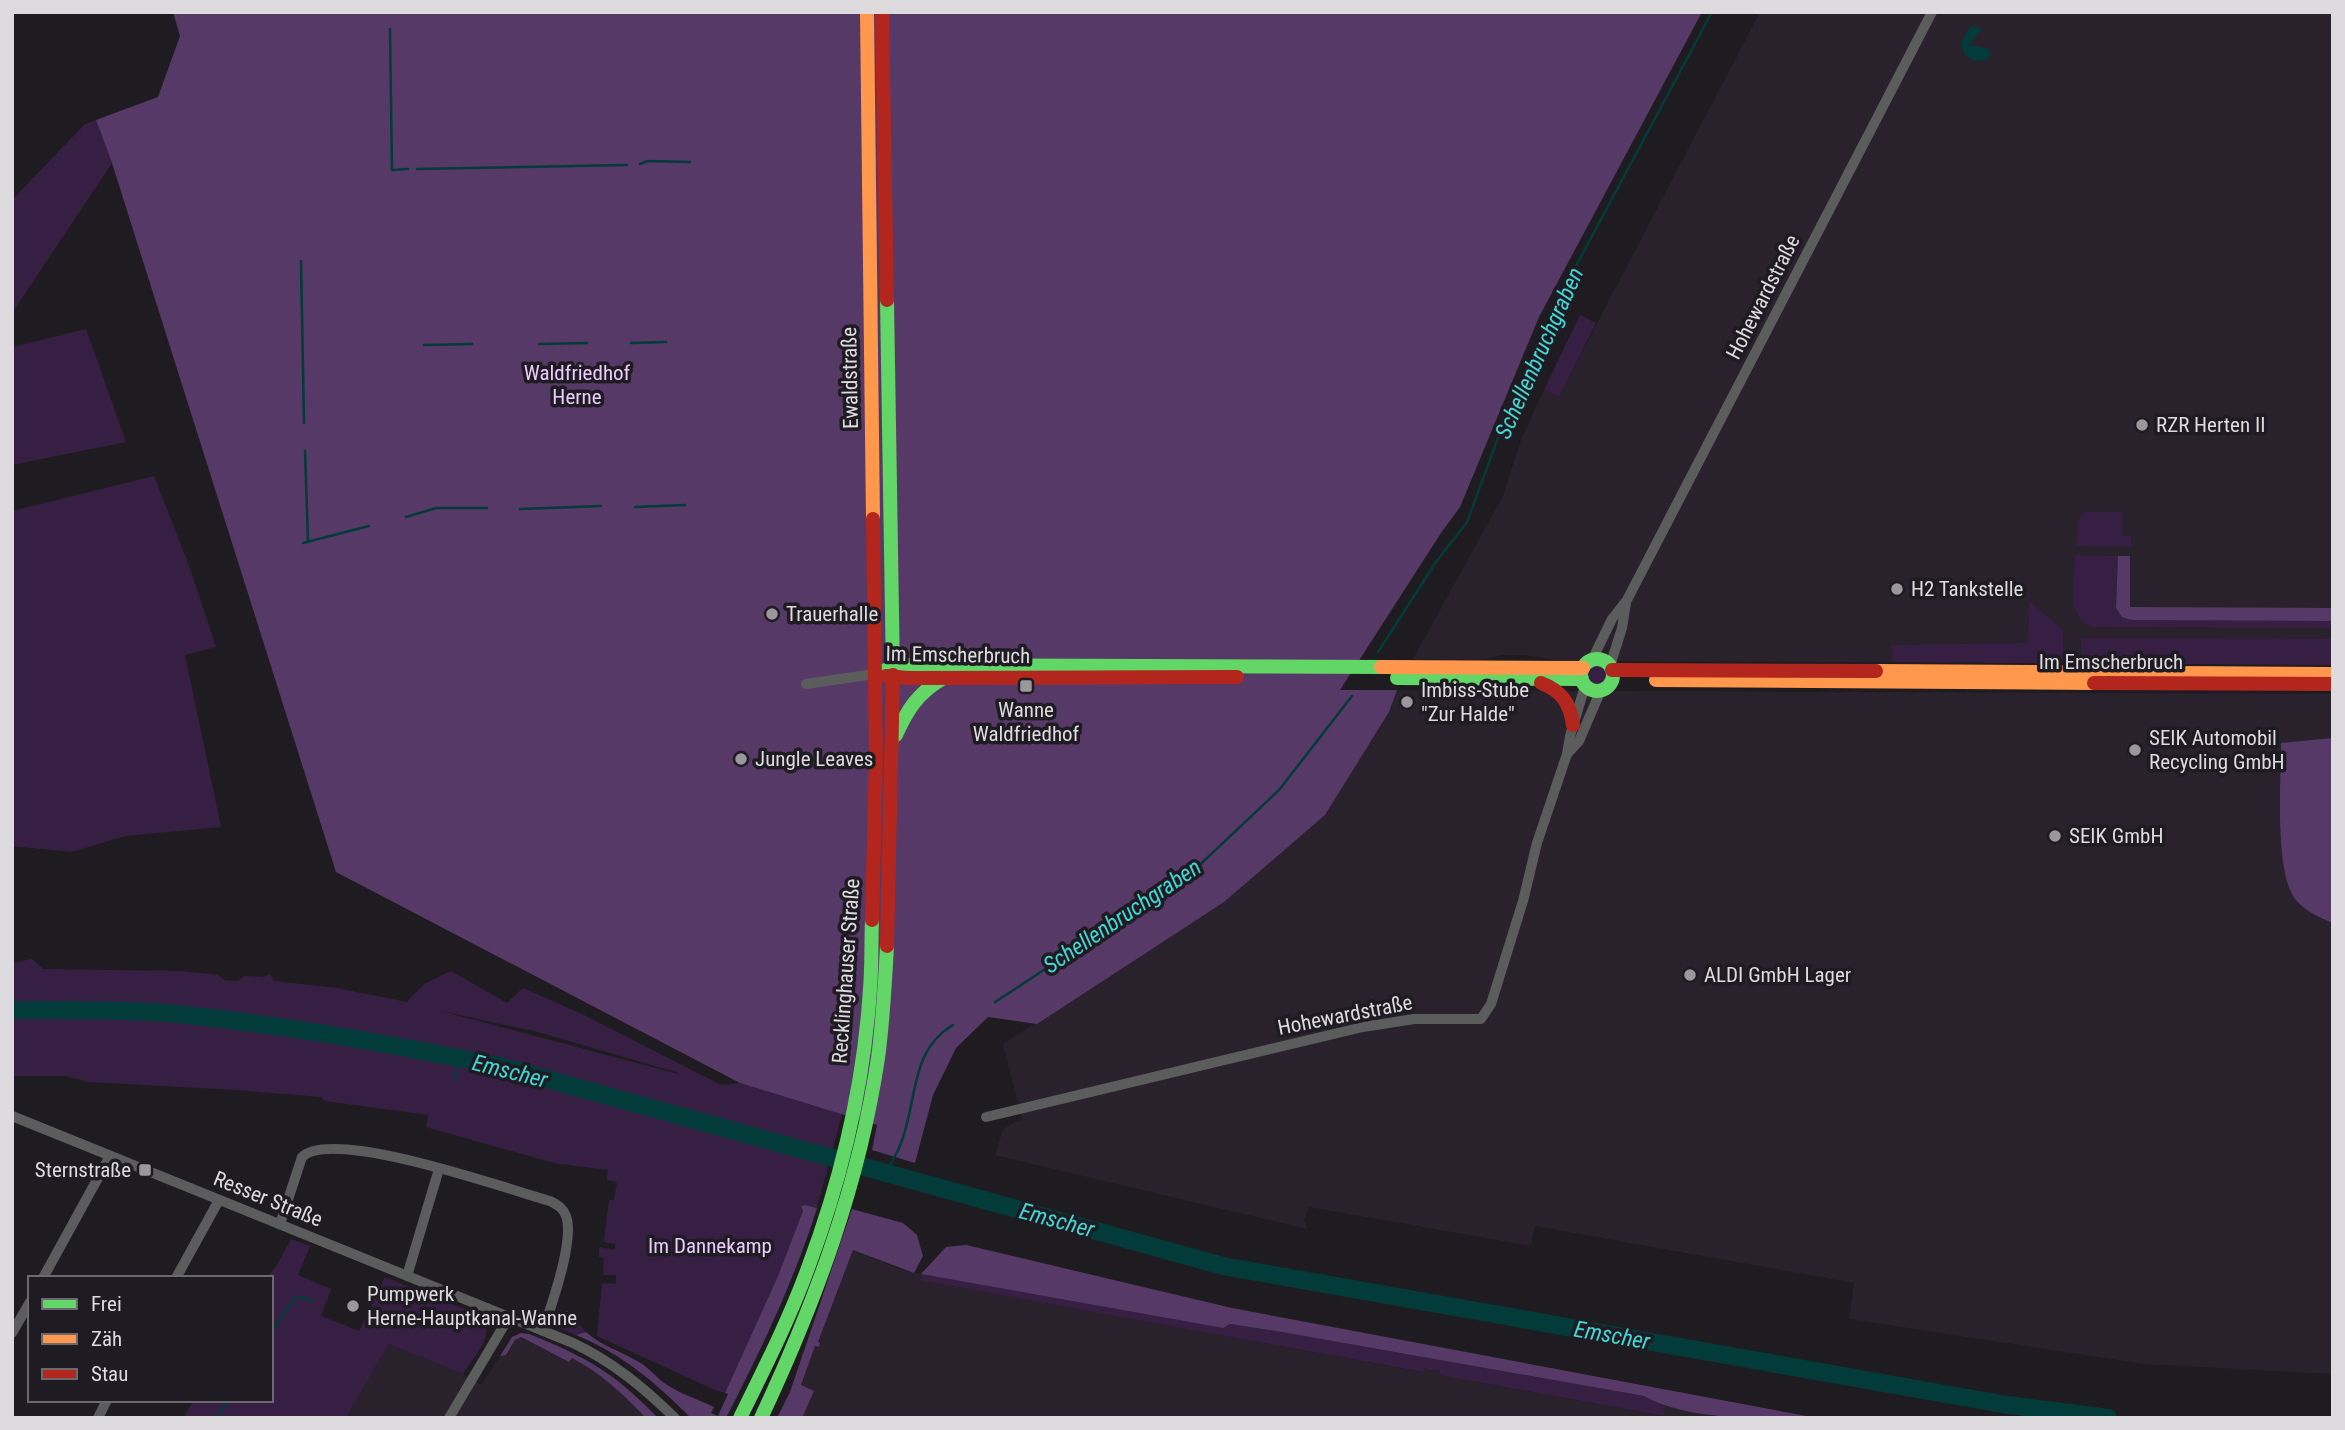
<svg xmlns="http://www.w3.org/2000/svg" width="2345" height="1430" font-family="'Roboto Condensed',sans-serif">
	<rect width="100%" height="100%" fill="#1f1c21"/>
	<g fill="#29212c">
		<polygon points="1760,12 2333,12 2333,664 1561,661 1525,655 1503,655 1481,660 1413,659 1503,496 1522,437 1544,390 1559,396"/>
		<polygon points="1397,690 2333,694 2333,1374 2144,1364 1849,1319 1854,1283 1535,1226 1531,1246 1309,1207 1304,1220 1307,1229 995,1155 1003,1129 1022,1119 1003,1044 1224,902 1325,815 1389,712"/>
		<polygon points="853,1250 899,1269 921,1274 920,1280 1422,1372 1423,1367 1440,1371 1440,1375 1663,1416 1665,1406 1728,1418 802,1418 813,1391 801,1386 815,1346 819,1347 820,1344 818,1343"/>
		<polygon points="520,1337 569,1362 572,1358 580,1362 614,1384 646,1418 346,1418 389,1344 463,1374 481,1385 500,1356 506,1355 515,1340"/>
	</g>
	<g fill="#371f44" fill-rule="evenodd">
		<polygon points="96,120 112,163 12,313 12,200 85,124"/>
		<polygon points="1580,315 1596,323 1559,397 1544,390"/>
		<polygon points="86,329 126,442 12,465 12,347"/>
		<polygon points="154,476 188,563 216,647 185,655 221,827 125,836 72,852 12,846 12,511"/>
		<polygon points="2084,512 2122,512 2122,536 2131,536 2131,547 2077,546 2078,522"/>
		<path d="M2075,555L2118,556L2116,608L2131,620L2333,621V628L2092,627C2065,617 2074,578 2075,555Z"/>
		<polygon points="2026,598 2063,630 2063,654 2081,654 2081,638 2333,639 2333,665 1894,662 1891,645 2028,643 2029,603"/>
		<circle cx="1597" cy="675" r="10"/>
		<path d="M32,959L43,969L181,971L218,975L224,980L238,981L244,976L264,977L270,974L274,981L336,988L407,1002L424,984L451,971L507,1003L523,988L582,1014L721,1085L740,1083L842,1114L817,1208L805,1205L801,1206L803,1211L778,1276L725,1393L715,1390L597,1336L602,1283L616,1284V1275H603L604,1258L599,1257V1247L615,1250V1244L604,1242L609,1200H614L617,1182L607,1180L608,1170L554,1163L426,1127L428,1115L325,1101L322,1097L237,1090L89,1082L65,1076H12V963ZM437,1010L538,1032L679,1073L678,1074Z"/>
		<path d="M291,1239L310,1246L298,1275L331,1289L321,1316L359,1331L385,1277L479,1315C498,1335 475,1354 463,1374L389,1344L346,1418H183L194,1400H271V1278H266L277,1265Z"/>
		<polygon points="921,1274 1223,1328 1230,1324 1276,1331 1644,1396 1665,1406 1664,1416 1439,1375 1440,1371 1424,1368 1423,1372 919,1280"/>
		<polygon points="559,1310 568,1311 586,1332 576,1335 558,1328 553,1320 555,1312"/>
	</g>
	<g fill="#573967">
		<polygon points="173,12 1702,12 1539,317 1460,507 1441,533 1340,690 1397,690 1389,712 1325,815 1224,902 1037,1024 988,1017 956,1048 933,1095 915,1163 872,1150 877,1125 740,1083 336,872 112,163 96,120 158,97 180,36"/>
		<polygon points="2118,556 2130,556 2130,607 2333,608 2333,621 2131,620 2122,617 2116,608"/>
		<path d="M2333,738V923C2320,918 2305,911 2296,900C2274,874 2281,779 2281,743Z"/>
		<path d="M805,1205L817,1208C794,1281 761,1350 726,1418H691C656,1383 622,1354 576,1335L586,1332C601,1346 621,1351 639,1362C648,1367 655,1376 664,1383C678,1393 697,1399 714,1407L711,1413L718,1416L728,1394L725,1393L778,1276L803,1211L801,1206Z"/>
		<polygon points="852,1209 903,1223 917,1235 923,1256 914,1273 853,1250 818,1342 820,1343 819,1347 815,1346 801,1385 814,1391 802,1418 777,1418 790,1392"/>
		<path d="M966,1245L1232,1308L1817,1418C1765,1418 1690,1422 1644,1396L1276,1331L1230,1324L1223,1328L921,1274L946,1247Z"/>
		<path d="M521,1333L529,1334C586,1357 614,1372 658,1418H646C623,1394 601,1373 572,1358L569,1362L521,1337L515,1340L506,1355L500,1356L512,1337Z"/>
	</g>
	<polygon fill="#033a3a" points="1971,25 1980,28 1981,31 1969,45 1988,48 1990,55 1988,60 1974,61 1965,55 1961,43"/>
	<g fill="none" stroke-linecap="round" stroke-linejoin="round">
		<g stroke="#033a3a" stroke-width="2.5">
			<polyline points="390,29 392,170 408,169"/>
			<polyline points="640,164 648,161 690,162"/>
			<polyline points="417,169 627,165"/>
			<polyline points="301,261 304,423"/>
			<polyline points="631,343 666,342"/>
			<polyline points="539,344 587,343"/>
			<polyline points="424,345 472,344"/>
			<polyline points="305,451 308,542"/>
			<polyline points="635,507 685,505"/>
			<polyline points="520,509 601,506"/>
			<polyline points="406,517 436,508 487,508"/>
			<polyline points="303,543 369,526"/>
			<polyline points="1378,652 1436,562 1467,522 1498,438 1553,309 1712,12"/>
			<polyline points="995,1002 1190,874 1279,790 1352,696"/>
			<polyline points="455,1078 459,1058"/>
			<path d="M885,1172C890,1164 896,1156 899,1148C918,1106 908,1051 953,1025"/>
			<polyline points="271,1332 295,1298 305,1298 312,1301"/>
			<polyline points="217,1418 228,1400"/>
		</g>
		<path stroke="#033a3a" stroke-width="18" d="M12,1010C64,1010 115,1009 167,1013C280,1024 392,1044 503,1067L1223,1266L2002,1404L2108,1418"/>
		<g stroke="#5b5c5c" stroke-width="10">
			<polyline points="1592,660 1612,619 1627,600 1932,12"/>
			<polyline points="1610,666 1622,628 1626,603"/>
			<polyline points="806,684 874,674"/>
			<polyline points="1567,754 1579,741 1601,690"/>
			<path d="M12,1116L573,1343C613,1362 643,1387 675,1418"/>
			<polyline points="986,1117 1363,1027 1414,1019 1481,1019 1491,1004 1523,901 1537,843 1567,754 1570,736 1585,686"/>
			<path d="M280,1224L302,1157C333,1127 507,1189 550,1201C558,1205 563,1208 566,1216C575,1240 551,1306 543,1331"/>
			<polyline points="407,1276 439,1169"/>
			<polyline points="43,1278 110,1156"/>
			<polyline points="176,1278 219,1200"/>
			<polyline points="12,1333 30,1302"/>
			<polyline points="98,1418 107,1400"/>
			<polyline points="449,1418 509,1317"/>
		</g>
		<g stroke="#63d668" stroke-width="14">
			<polyline points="887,300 893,675"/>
			<circle cx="1597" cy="675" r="16"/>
			<polyline points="885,670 908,665 1381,667"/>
			<polyline points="1397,678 1582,679"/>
			<path d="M896,735C907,710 918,693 942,679"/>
			<path d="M740,1418C764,1369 789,1320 808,1268C841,1180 864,1084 870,989C872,966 871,943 872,920"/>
			<path d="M761,1418C815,1303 859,1185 878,1058C883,1021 885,984 887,946"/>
		</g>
		<g stroke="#ff974d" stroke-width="14">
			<polyline points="867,12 873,519"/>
			<polyline points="1381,667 1583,668"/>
			<polyline points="1876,671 2333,674"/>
			<polyline points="1656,680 2094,683"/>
		</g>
		<g stroke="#b3261e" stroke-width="14">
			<polyline points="882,12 887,300"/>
			<polyline points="1612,670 1876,671"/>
			<polyline points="886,676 908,678 1237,677"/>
			<path d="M1541,683C1562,691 1570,703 1573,725"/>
			<polyline points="2094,683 2333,684"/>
			<polyline points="872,920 876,758 873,519"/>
			<polyline points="887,946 893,675"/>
		</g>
	</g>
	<g fill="#9b989c" stroke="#1f1b22" stroke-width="2.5">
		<circle cx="2142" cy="425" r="7"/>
		<circle cx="1897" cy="589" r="7"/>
		<circle cx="772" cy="614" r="7"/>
		<rect x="1019" y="679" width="14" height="14" rx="3.5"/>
		<circle cx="1407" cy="702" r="7"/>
		<circle cx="2135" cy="750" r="7"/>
		<circle cx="741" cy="759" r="7"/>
		<circle cx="2055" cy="836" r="7"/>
		<circle cx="1690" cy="975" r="7"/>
		<rect x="138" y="1163" width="14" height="14" rx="3.5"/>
		<circle cx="353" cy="1306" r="7"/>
	</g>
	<g text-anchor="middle" stroke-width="7" stroke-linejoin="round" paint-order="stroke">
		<g font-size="21" fill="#dedbdf" stroke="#1f1b22">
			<text transform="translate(1763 297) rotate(-63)" y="7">Hohewardstraße</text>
			<text transform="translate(850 378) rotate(-91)" y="7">Ewaldstraße</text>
			<text transform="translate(958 655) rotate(1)" y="7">Im Emscherbruch</text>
			<text x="2111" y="669">Im Emscherbruch</text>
			<text transform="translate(846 971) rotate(-86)" y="7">Recklinghauser Straße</text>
			<text transform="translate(1345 1015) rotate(-11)" y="7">Hohewardstraße</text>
			<text transform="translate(268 1199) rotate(22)" y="7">Resser Straße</text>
		</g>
		<g font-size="21" fill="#eacbfb" stroke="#1f1b22">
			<text x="577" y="380">Waldfriedhof<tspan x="577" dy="24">Herne</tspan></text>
			<text x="710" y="1253">Im Dannekamp</text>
		</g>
		<g font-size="21" fill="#dedbdf" stroke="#1f1b22" text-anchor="start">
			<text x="2156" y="432">RZR Herten II</text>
			<text x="1911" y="596">H2 Tankstelle</text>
			<text x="786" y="621">Trauerhalle</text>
			<text x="1421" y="697">Imbiss-Stube<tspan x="1421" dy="24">"Zur Halde"</tspan></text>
			<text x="1026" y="717" text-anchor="middle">Wanne<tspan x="1026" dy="24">Waldfriedhof</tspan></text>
			<text x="2149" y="745">SEIK Automobil<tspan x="2149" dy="24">Recycling GmbH</tspan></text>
			<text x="755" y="766">Jungle Leaves</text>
			<text x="2069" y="843">SEIK GmbH</text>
			<text x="1704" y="982">ALDI GmbH Lager</text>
			<text x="131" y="1177" text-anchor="end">Sternstraße</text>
			<text x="367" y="1301">Pumpwerk<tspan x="367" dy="24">Herne-Hauptkanal-Wanne</tspan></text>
		</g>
		<g font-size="23" font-style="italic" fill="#41d7d4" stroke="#1f1b22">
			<text transform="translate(1539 353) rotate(-66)" y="8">Schellenbruchgraben</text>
			<text transform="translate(1122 916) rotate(-34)" y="8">Schellenbruchgraben</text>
			<text transform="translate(510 1071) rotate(14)" y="8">Emscher</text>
			<text transform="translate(1057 1220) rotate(15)" y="8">Emscher</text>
			<text transform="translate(1612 1335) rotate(10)" y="8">Emscher</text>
		</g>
	</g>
	<rect width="2345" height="1430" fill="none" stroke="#dedbdf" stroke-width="28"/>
	<rect x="28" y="1276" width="245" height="126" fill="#1f1b22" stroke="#6b686e" stroke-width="2"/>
	<rect x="42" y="1299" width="35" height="10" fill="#63d668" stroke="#6b686e" stroke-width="2"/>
	<text x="91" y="1311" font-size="21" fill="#dedbdf">Frei</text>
	<rect x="42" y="1334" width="35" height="10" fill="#ff974d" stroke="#6b686e" stroke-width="2"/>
	<text x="91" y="1346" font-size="21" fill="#dedbdf">Zäh</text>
	<rect x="42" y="1369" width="35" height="10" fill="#b3261e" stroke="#6b686e" stroke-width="2"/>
	<text x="91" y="1381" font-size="21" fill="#dedbdf">Stau</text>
</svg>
